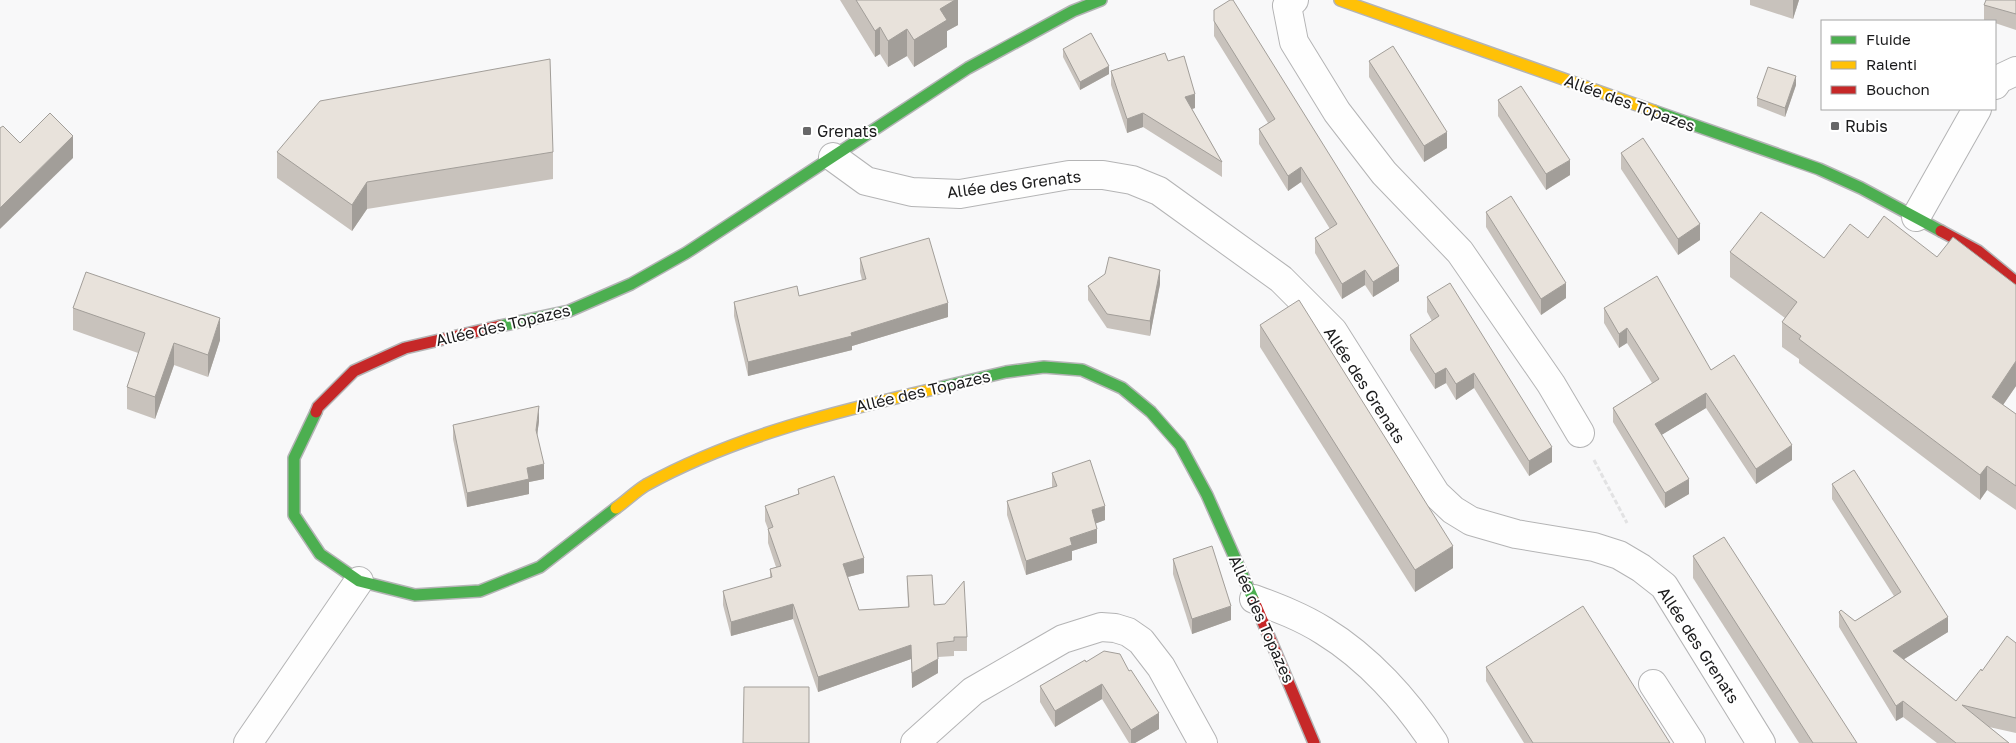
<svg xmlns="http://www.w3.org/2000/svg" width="2016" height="743" font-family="'Golos Text',sans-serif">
	<rect width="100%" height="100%" fill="#f8f8f9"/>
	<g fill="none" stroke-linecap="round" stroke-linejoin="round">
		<g stroke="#b4b4b5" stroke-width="30">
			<g id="street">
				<polyline points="1294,0 1287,6 1294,42 1337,112 1384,173 1460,252 1551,384 1580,433"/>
				<polyline points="1995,85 1999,79 2016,71"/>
				<polyline points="833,157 866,181 912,192 960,194 1069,175 1103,175 1132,180 1159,191 1281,279 1333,331 1436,494 1453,510 1471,521 1516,534 1594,547 1619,555 1641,568 1664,586 1761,743"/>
				<polyline points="1916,217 1977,109"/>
				<path d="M1254,599C1278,608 1302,617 1324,631C1368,658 1406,700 1434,743"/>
				<polyline points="1653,684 1691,743"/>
				<polyline points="248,743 359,581"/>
				<polyline points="915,743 973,691 1063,639 1101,627 1115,628 1128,632 1141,641 1161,667 1203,743"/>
			</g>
		</g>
		<g stroke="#b4b4b5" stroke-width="14">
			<g id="fast">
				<polyline points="1654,111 1819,169 1861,188 1941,231"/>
				<polyline points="500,326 569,311 631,284 686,253 968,68 1073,11 1101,0"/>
				<polyline points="938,388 1006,372 1044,367 1082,370 1122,388 1151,412 1180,445 1207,495 1254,601"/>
				<polyline points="316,412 294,458 294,515 320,554 359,581 415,595 480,591 540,567 616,508"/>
			</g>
		</g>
		<g stroke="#b4b4b5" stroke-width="14">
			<g id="slow">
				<polyline points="1340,0 1654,111"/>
				<path d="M616,508C626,501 636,491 646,485C737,435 838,411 938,388"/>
			</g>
		</g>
		<g stroke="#b4b4b5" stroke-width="14">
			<g id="jam">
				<polyline points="1941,231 1978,251 2016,282"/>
				<polyline points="316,412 318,407 354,371 405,348 500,326"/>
				<polyline points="1254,601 1314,743"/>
			</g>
		</g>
		<polyline stroke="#e2e2e3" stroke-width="3" stroke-dasharray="5 2.5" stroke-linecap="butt" points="1594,460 1627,523"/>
		<use href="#street" stroke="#fefefe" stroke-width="28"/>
		<use href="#fast" stroke="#4caf50" stroke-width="11"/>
		<use href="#slow" stroke="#ffc107" stroke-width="11"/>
		<use href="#jam" stroke="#c62828" stroke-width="11"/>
	</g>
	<g fill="#c8c2bc">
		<polygon points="840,0 958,0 958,25 947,31 947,47 914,67 907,56 888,67 880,54 875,57"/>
		<polygon points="1750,0 1799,0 1793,19 1750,5"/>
		<polygon points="2016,0 2016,30 1995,23 1995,21 1988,21 1984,20 1984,5"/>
		<polygon points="1214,10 1399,281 1373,297 1365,285 1342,299 1315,253 1315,238 1330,229 1301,182 1288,191 1259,144 1259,129 1268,123 1214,36"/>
		<polygon points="1063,49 1109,74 1080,90 1063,57"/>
		<polygon points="1168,61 1195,108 1192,109 1222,162 1222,177 1143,127 1127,133 1111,85 1111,71"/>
		<polygon points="1369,61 1447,148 1424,162 1369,77"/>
		<polygon points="1796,85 1785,117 1757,106 1757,98"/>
		<polygon points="1498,100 1570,175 1546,190 1498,116"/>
		<polygon points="277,152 553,152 553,179 367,209 352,231 277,178"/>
		<polygon points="1621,153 1700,240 1678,255 1621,169"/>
		<polygon points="1486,212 1566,298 1541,315 1486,227"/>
		<polygon points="1868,238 1937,257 2016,285 2016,386 2003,405 2016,414 2016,510 1987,490 1980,500 1799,363 1799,359 1782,347 1782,322 1785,318 1730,277 1730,252 1824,258"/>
		<polygon points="860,258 948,317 852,346 852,350 748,376 734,316 734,302 799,296 862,280 860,272"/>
		<polygon points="1160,284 1150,336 1107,328 1088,300 1088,286"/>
		<polygon points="1427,297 1552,462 1529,476 1474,388 1456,400 1446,383 1435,389 1410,350 1410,335 1432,321 1427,312"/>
		<polygon points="73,308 220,340 208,377 174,365 155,419 127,409 127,387 138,353 73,330"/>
		<polygon points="1604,308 1711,370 1792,460 1756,484 1706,408 1661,435 1689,494 1665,508 1613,422 1613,408 1652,383 1627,343 1619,348 1604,323"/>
		<polygon points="1260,325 1453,568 1415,592 1260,347"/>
		<polygon points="539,421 537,435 544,479 529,482 529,494 467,507 453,439 453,425"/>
		<polygon points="1052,473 1105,520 1096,523 1097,543 1072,551 1072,560 1026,575 1007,515 1007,501 1052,487"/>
		<polygon points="1832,484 1948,632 1904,659 1956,701 1982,671 2016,643 2016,733 1989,727 2009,743 1937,743 1903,717 1896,721 1839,627 1839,612 1855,621 1894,596 1832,499"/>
		<polygon points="798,489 864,573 848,577 859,610 908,607 907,576 967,637 967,651 954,651 954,656 938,657 938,673 912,688 911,659 818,692 793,619 731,636 723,605 723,591 770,578 770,569 776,567 768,543 768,529 765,521 765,506 798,494"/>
		<polygon points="1693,556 1857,743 1799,743 1693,578"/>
		<polygon points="1173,559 1231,620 1192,634 1173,574"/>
		<polygon points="1086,662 1159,729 1135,743 1129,743 1102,699 1055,727 1040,702 1040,686"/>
		<polygon points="1486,667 1670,743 1524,743 1486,681"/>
	</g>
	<g fill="#a29e99">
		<polygon points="950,0 958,0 958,25 947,31 947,47 914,67 914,40 940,9"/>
		<polygon points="1793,0 1799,0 1793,19"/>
		<polygon points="880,27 880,54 875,57 875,31"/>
		<polygon points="907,29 907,56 888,67 888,41"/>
		<polygon points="1109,66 1109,74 1080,90 1080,82"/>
		<polygon points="1796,76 1796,85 1785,117 1785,108"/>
		<polygon points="1195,94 1195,108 1185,111 1185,97"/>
		<polygon points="1143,113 1143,127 1127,133 1127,119"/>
		<polygon points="1447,132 1447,148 1424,162 1424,146"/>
		<polygon points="73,136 73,158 0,229 0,208"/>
		<polygon points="1570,160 1570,175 1546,190 1546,174"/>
		<polygon points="1301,167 1301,182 1288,191 1288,176"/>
		<polygon points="367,182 367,209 352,231 352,205"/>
		<polygon points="1700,224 1700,240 1678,255 1678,239"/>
		<polygon points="1399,266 1399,281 1373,297 1373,282"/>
		<polygon points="1160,270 1160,284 1150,336 1150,321"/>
		<polygon points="1365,270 1365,285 1342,299 1342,284"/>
		<polygon points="1566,283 1566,298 1541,315 1541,299"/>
		<polygon points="948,303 948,317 852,346 852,350 748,376 748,362 851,333"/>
		<polygon points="220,318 220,340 208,377 208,355"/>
		<polygon points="1627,328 1627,343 1619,348 1619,334"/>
		<polygon points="174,343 174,365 155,419 155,397"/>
		<polygon points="2016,361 2016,386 1992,421 1992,397"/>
		<polygon points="1446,368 1446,383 1435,389 1435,374"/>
		<polygon points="1474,373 1474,388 1456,400 1456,384"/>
		<polygon points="1706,393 1706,408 1655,439 1655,424"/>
		<polygon points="539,406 539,421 536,444 536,430"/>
		<polygon points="1792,445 1792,460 1756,484 1756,469"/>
		<polygon points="1552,447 1552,462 1529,476 1529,461"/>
		<polygon points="544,464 544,479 529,482 529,494 467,507 467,493 527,468"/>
		<polygon points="1987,466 1987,490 1980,500 1980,475"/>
		<polygon points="1689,479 1689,494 1665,508 1665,493"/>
		<polygon points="1105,506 1105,520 1092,525 1092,510"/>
		<polygon points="1097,529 1097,543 1072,551 1072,560 1026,575 1026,561 1070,538"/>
		<polygon points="1453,546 1453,568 1415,592 1415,570"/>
		<polygon points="864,558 864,573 843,578 843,564"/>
		<polygon points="793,604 793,619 731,636 731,622"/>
		<polygon points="1231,606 1231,620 1192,634 1192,619"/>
		<polygon points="1948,617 1948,632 1893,666 1893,651"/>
		<polygon points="911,645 911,659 818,692 818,677"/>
		<polygon points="938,659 938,673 912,688 912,673"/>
		<polygon points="1102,684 1102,699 1055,727 1055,711"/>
		<polygon points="1903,701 1903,717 1896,721 1896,706"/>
		<polygon points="1159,713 1159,729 1135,743 1131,743 1131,730"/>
	</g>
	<g fill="#e8e2db" stroke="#a29e99">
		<polygon points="856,0 955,0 940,9 947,20 914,40 907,29 888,41 880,27 875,31"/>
		<polygon points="1230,0 1233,0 1399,266 1373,282 1365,270 1342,284 1315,238 1337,224 1301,167 1288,176 1259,129 1275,119 1214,21 1214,10"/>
		<polygon points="1986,0 2016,0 2016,14 1984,5"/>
		<polygon points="1091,33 1109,66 1080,82 1063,49"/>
		<polygon points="1393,46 1447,132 1424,146 1369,61"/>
		<polygon points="1165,53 1168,61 1184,56 1195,94 1185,97 1222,162 1143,113 1127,119 1111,71"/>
		<polygon points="550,59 553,152 367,182 352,205 277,152 320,101"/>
		<polygon points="1768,67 1796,76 1785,108 1757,98"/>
		<polygon points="1521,86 1570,160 1546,174 1498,100"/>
		<polygon points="50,113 73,136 0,208 0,128 3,126 20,143"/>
		<polygon points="1643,138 1700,224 1678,239 1621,153"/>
		<polygon points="1511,196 1566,283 1541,299 1486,212"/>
		<polygon points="1761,212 1824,258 1850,224 1868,238 1884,216 1937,257 1953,237 2016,285 2016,361 1992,397 2016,414 2016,486 1987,466 1980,475 1799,339 1801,336 1782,322 1797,302 1730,252"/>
		<polygon points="929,238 948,303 851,333 852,336 748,362 734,302 797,286 799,296 866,279 860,258"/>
		<polygon points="1109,257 1160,270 1150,321 1107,314 1088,286 1105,274"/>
		<polygon points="86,272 220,318 208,355 174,343 155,397 127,387 145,333 73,308"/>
		<polygon points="1657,276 1711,370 1734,355 1792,445 1756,469 1706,393 1655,424 1689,479 1665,493 1613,408 1659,379 1627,328 1619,334 1604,308"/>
		<polygon points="1450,283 1552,447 1529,461 1474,373 1456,384 1446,368 1435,374 1410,335 1439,316 1427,297"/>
		<polygon points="1299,300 1453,546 1415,570 1260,325"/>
		<polygon points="539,406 536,430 544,464 527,468 529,479 467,493 453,425"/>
		<polygon points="1090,460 1105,506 1092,510 1097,529 1070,538 1072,545 1026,561 1007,501 1057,486 1052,473"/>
		<polygon points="1854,470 1948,617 1893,651 1956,701 1981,669 1982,671 2007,636 2016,643 2016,718 1962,705 2009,743 1956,743 1903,701 1896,706 1839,612 1841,610 1855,621 1901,592 1832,484"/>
		<polygon points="834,476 864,558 843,564 859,610 909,607 907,576 932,575 934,605 945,604 964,581 967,637 954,637 954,641 937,643 938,659 912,673 911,645 818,677 793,604 731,622 723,591 772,577 770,569 781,566 768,529 773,527 765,506 799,494 798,489"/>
		<polygon points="1724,537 1857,743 1813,743 1693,556"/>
		<polygon points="1212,546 1231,606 1192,619 1173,559"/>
		<polygon points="1583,606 1670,743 1533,743 1486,667"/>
		<polygon points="1104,651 1120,654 1129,671 1131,670 1159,713 1131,730 1102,684 1055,711 1040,686 1085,660 1086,662"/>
		<polygon points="744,687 809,687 809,743 743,743"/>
	</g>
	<g fill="#686869" stroke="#fff" stroke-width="2">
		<rect x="1830" y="121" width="10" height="10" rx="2.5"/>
		<rect x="802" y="126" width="10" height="10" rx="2.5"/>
	</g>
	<g text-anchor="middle" stroke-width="4" stroke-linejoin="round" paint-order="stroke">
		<g font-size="16" fill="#1b1b1c" stroke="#fff">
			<text transform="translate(1630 103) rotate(20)" y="6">Allée des Topazes</text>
			<text transform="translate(1014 184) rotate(-7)" y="6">Allée des Grenats</text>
			<text transform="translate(503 325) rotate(-13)" y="6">Allée des Topazes</text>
			<text transform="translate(1365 385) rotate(57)" y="6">Allée des Grenats</text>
			<text transform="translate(923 391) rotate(-13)" y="6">Allée des Topazes</text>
			<text transform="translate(1262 619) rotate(66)" y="6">Allée des Topazes</text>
			<text transform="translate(1699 645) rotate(57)" y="6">Allée des Grenats</text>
		</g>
		<g font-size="16" fill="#1b1b1c" stroke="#fff" text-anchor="start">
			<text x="1845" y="132">Rubis</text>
			<text x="817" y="137">Grenats</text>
		</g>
	</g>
	<rect x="1821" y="20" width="175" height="90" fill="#ffffff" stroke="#a4a4a4"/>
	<rect x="1831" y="36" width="25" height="8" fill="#4caf50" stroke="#a4a4a4"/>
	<text x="1866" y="45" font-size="15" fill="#1b1b1c">Fluide</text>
	<rect x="1831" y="61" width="25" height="8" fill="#ffc107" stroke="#a4a4a4"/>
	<text x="1866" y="70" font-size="15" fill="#1b1b1c">Ralenti</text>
	<rect x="1831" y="86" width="25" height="8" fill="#c62828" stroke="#a4a4a4"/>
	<text x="1866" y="95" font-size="15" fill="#1b1b1c">Bouchon</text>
</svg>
